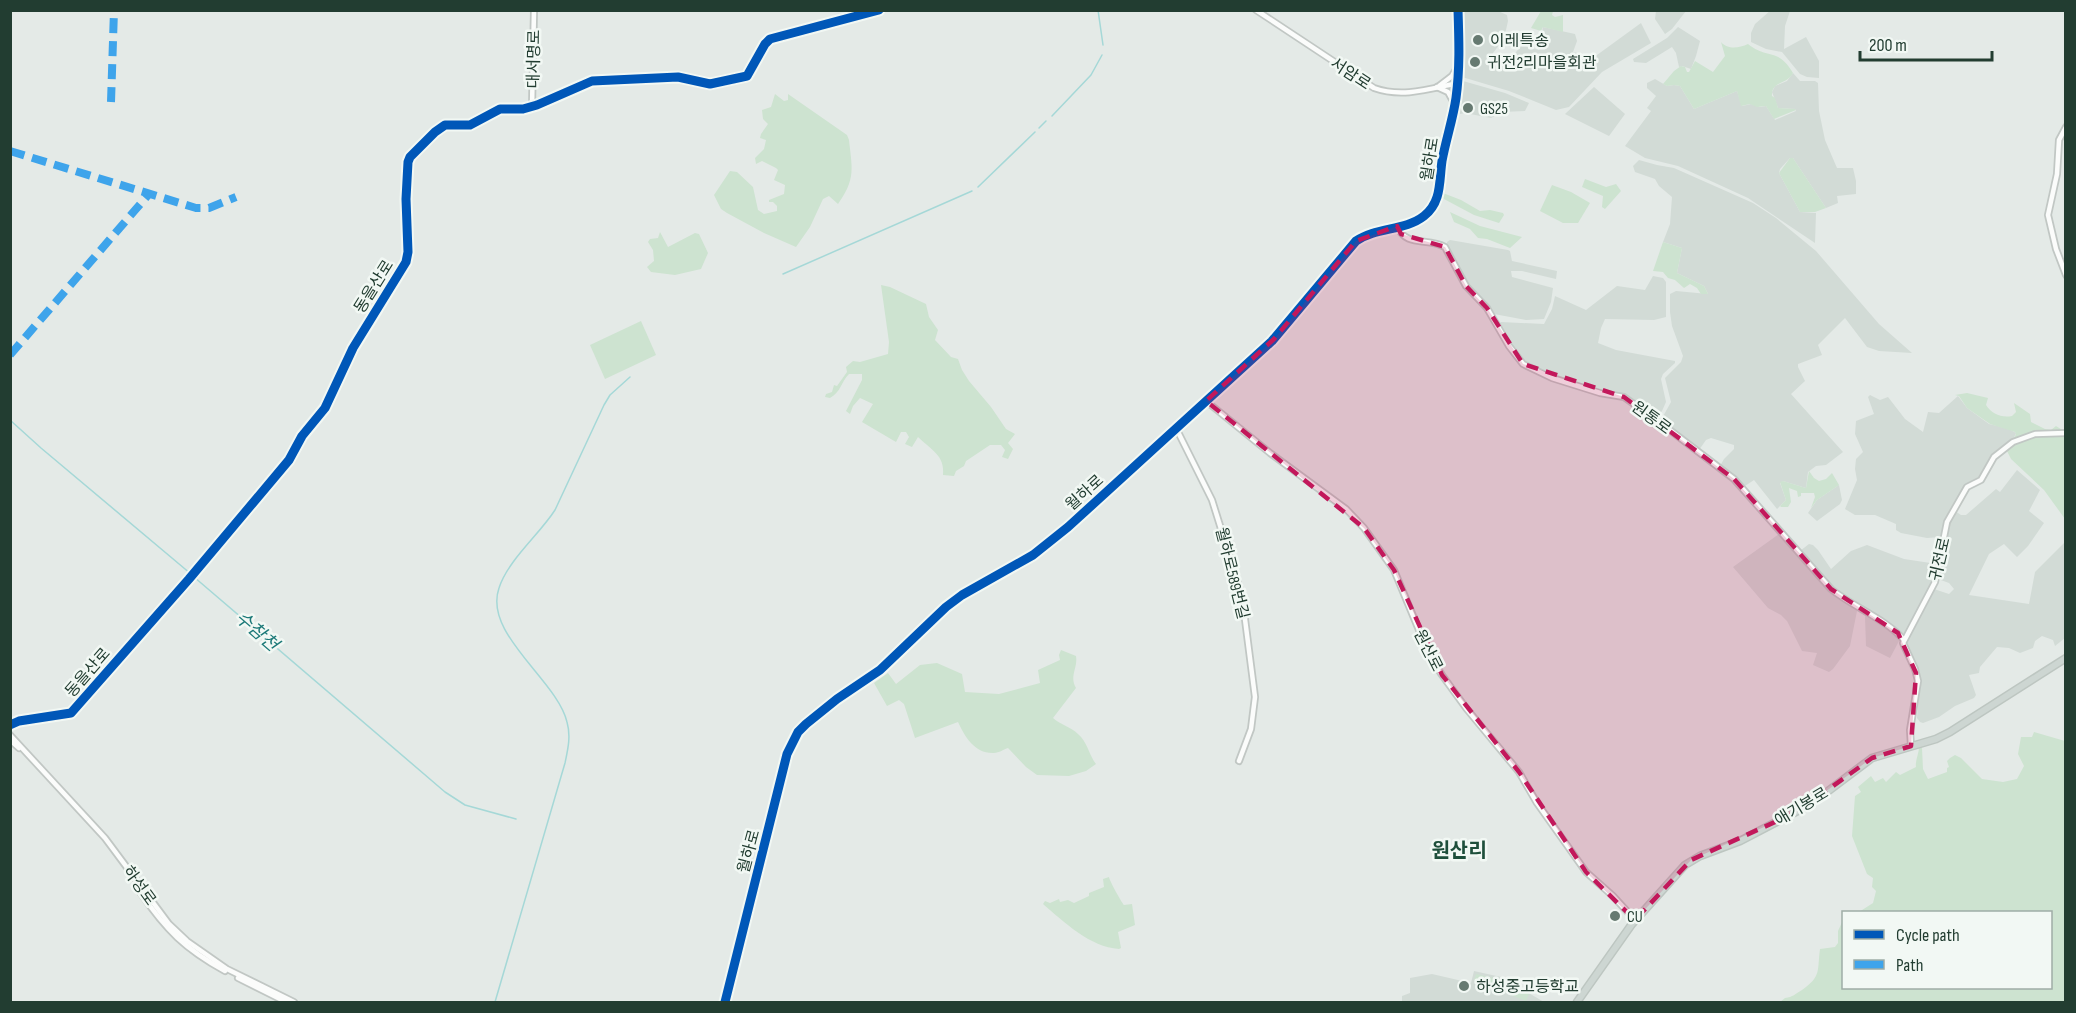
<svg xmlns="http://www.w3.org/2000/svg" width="2076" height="1013" font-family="'Sofia Sans Condensed','Noto Sans KR',sans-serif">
	<rect width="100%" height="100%" fill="#e4eae7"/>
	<g fill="#d2dbd6">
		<polygon points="1771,10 1790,11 1785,26 1784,49 1806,37 1819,61 1819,78 1807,77 1800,74 1782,52 1766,49 1751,42 1751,33 1755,24"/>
		<polygon points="1461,11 1498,11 1507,15 1508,21 1506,30 1500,44 1493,53 1489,70 1504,60 1511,58 1522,45 1539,50 1543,27 1575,34 1577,41 1573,52 1585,55 1597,55 1641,23 1651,43 1602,72 1569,107 1556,110 1509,91 1462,77"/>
		<polygon points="1656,11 1656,10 1686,11 1672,29 1665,34 1655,19"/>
		<polygon points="1678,27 1700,41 1696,56 1691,69 1682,66 1679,67 1676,53 1672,47 1646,63 1634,62 1633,59 1667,38"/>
		<polygon points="1793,73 1800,81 1815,81 1818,83 1819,111 1825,140 1837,168 1853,168 1856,181 1856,194 1837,196 1838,203 1826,208 1793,158 1790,158 1780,169 1779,173 1800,212 1816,213 1815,243 1748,198 1678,166 1645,158 1625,146 1651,111 1647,108 1656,96 1647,88 1647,83 1655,79 1667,86 1674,85 1680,86 1694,109 1737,91 1742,106 1751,104 1760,107 1766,106 1775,120 1796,111 1795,109 1778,108 1772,92 1775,86 1787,81"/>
		<polygon points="1463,81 1505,93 1529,103 1525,111 1502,112 1491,118 1465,113 1460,114 1456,111"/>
		<polygon points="1594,87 1625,114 1609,136 1565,114"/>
		<polygon points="1639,160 1657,165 1674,168 1753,203 1776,218 1816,251 1879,324 1912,353 1879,351 1867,347 1845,318 1818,345 1822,355 1798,364 1798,367 1805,381 1791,394 1843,452 1826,465 1816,466 1808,472 1806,488 1783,481 1780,483 1786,500 1777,509 1754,480 1745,486 1720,466 1724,459 1734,449 1734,445 1711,438 1706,440 1699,450 1661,420 1671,402 1665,378 1681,362 1683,356 1672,326 1670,312 1670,294 1676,291 1708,294 1704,286 1677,273 1682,248 1663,242 1670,224 1672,197 1659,186 1655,179 1635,172 1633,166"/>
		<polygon points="1450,240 1508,250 1510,251 1512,261 1557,271 1556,279 1522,271 1511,271 1512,277 1553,288 1551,302 1544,319 1526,320 1494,314 1468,285 1447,246 1447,242"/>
		<polygon points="1653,276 1663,278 1666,282 1666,317 1654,320 1605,319 1601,328 1598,343 1616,350 1675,361 1675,363 1663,374 1661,379 1666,402 1662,411 1657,417 1620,394 1597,390 1529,366 1517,355 1498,325 1501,322 1544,324 1552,309 1555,296 1586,310 1617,286 1645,290"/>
		<polygon points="1870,395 1880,400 1888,397 1905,419 1923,432 1928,412 1939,413 1958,396 1967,408 1989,424 2007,428 2016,433 2013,440 2002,450 1981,477 1968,485 1946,520 1941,537 1927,538 1901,533 1896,530 1896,524 1875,515 1855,515 1845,509 1857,480 1855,469 1856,459 1863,452 1855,434 1856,421 1874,414 1868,397"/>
		<polygon points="2017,470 2040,490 2029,511 2044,523 2028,546 2017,557 2004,544 1989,554 1969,595 2029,604 2035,572 2065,542 2065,638 2055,646 2053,640 2042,636 2035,641 2033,648 2020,653 2009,648 1997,647 1980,667 1979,673 1969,675 1976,695 1974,698 1955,706 1939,717 1923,723 1920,722 1917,718 1920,677 1905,643 1934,589 1949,594 1954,589 1949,583 1938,579 1949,522 1955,511 1961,515 1966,515 1996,489 2000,492"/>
		<polygon points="1839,485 1842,500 1840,504 1817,521 1808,513 1817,500"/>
		<polygon points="1779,534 1832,592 1857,611 1850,646 1833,669 1829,672 1813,665 1817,653 1802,651 1787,621 1781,615 1768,608 1733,567"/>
		<polygon points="1809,544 1813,545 1818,550 1831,569 1851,551 1867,545 1904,559 1937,564 1933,583 1904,634 1863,610 1831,586 1800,551"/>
		<polygon points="1865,616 1890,629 1898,636 1899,641 1890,658 1866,646"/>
		<polygon points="1474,971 1501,977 1544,1002 1402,1002 1402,996 1410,993 1410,978 1432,974 1471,983"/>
	</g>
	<g fill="#cde3d0">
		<polygon points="1541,11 1553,11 1552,15 1555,17 1563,15 1563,32 1543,27 1541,31 1531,28"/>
		<path d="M1721,42C1728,50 1739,48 1748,44C1768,60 1778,47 1793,73C1787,85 1771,81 1772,96L1775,98L1778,108L1795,109L1796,110L1774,119L1766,106L1757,107L1750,104L1741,106L1737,91L1694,109L1680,86L1674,85L1667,86L1663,84L1674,71L1681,66L1685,67L1687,72H1689L1695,61L1713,72L1725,56Z"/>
		<path d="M775,94L784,101L788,100V94L847,135L849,140C852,168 856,179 838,204L829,196L823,199L810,227L796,247L764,233L727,213L721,209L714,195L730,171L737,172L753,187L758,210L764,214L777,211V206L773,202H769V200L784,194L785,185L774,180L778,170L776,168L762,161L756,164L755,158L764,149L766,140L760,138L761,134L768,124L763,119L762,110L771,107Z"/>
		<polygon points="1790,158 1793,158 1826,208 1815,212 1800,212 1779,173"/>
		<polygon points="1585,179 1606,187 1616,184 1621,191 1605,209 1602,207 1603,196 1582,187"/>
		<polygon points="1552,185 1571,192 1590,203 1578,223 1563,223 1540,211"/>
		<polygon points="1443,193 1461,200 1480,211 1490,210 1503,213 1504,215 1499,223 1474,215 1444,199 1441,195"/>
		<polygon points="1450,212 1480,226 1522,237 1510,248 1487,239 1478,238 1470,229 1454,222"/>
		<polygon points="660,232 668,247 695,233 699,234 708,253 701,269 675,275 651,272 647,267 654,261 653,250 648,242 650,239 658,238"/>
		<polygon points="1663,242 1682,248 1677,273 1704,286 1708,294 1701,294 1697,288 1690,284 1684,288 1675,280 1668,278 1663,272 1653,271"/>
		<path d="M881,285L890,287L926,304L929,317L938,330L935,340L951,357L958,359L962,370L969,381L991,407L1006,429L1015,434L1008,443L1013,449L1008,459L1002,457L1005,450L1001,445H990L966,461L964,466L956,471L954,476L943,475C945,455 931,450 918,437L912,447L905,444L909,437L906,432H901L896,442L862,422L873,404L860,398L853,406L850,414L846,411L862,380V374H849C841,382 841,392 830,398L825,397L826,394L832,392L834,385L837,386L847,372L846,367L853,361L860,362L888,354L889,342Z"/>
		<polygon points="641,321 656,355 605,379 590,345"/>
		<path d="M1967,393L1988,398L1986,405C1992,414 2001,418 2012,416L2016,412L2014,403L2030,414L2031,422L2045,429L2051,430L2056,426L2064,431L2035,433L2013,440L2016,434L2015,432L1990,424L1967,408L1959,396L1955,395Z"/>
		<path d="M2065,434V519L2044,490L2011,459L2007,451C2020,432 2046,439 2065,434Z"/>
		<polygon points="1809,471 1814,478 1819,481 1826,479 1832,473 1839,485 1817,500 1811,508 1815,497 1814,493 1801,493 1801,496 1798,497 1797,491 1789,488 1791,502 1788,507 1781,507 1780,506 1786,500 1780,482 1783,481 1806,488"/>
		<path d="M1061,650L1076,656C1078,668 1069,676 1076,688L1053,718C1061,725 1071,727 1078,734C1087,741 1089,755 1096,764L1086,771L1069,776L1037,775L1026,767L1008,748C1004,749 999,753 994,753C975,754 965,737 958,722L915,738L904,704L899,700L887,706L874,683L888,673L896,684L920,665L937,663L962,674L965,692L999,694L1040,683L1038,670L1060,660L1059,655Z"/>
		<path d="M2034,732L2065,741V1002H1780L1785,998C1793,997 1795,994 1802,990C1822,976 1817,970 1820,949L1835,947L1838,943V931L1843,920L1844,988H2050V912H1859L1873,903L1876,891L1872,887L1873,878L1867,874L1852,836L1855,796L1861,792L1858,787L1871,776L1875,782L1883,778L1886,782L1896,772L1900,775L1916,767C1915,760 1919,754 1919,747L1922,748L1923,769L1928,779L1947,772V768L1949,767L1947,761L1950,758L1955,755L1961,758L1982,779L2003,782L2017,779L2024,766L2018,754L2021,737H2032Z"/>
		<path d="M1109,877C1109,880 1122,903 1124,905L1132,904L1135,925L1118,932L1121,948L1119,949C1090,947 1064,922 1043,904L1045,901L1050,903L1059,899L1060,902L1068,900L1074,903L1089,896V893L1104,887L1103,879Z"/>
		<polygon points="1476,974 1503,980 1529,994 1526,1001 1474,980"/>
	</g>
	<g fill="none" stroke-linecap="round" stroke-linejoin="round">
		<g stroke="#a5d8d7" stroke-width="1.5">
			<polyline points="1098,10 1103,45"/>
			<polyline points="1052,116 1091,75 1102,55"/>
			<polyline points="1039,128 1046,121"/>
			<polyline points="978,187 1035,132"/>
			<polyline points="783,274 972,191"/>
			<polyline points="10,420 41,448 191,574"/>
			<polyline points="194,577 445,792 465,805 516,819"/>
			<path d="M495,1002L565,763C568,749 571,736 567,722C557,680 483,634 499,588C508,560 539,535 555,510L604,405L610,395L630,377"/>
		</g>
		<g stroke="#c1c7c4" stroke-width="8">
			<g id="minor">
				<path d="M1256,10L1374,88C1402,98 1429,89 1458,83"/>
				<polyline points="1439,86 1452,76 1458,66"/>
				<polyline points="1437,87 1448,92 1454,103"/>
				<polyline points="532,107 534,10"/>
				<polyline points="2066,127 2059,140 2057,174 2048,215 2056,249 2066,275"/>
				<path d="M1397,226C1406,248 1428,237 1445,247L1466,286L1487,308L1509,346L1523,364L1552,378L1600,393L1624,397L1662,424L1734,479L1831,589C1853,607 1886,619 1904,640"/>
				<polyline points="1206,401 1270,453 1346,509 1364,528 1394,570 1421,635 1433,661 1442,675 1466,708 1519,772 1537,803 1586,872 1613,896 1635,920"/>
				<polyline points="1176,428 1212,500 1242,596 1255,697 1251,729 1239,761"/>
				<polyline points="10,725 19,721 71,713 189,579 289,460 302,436 325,408 353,348 406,262 408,252 406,199 408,162 410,157 435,132 445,125 470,125 500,109 523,109 537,105 592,81 678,77 710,84 747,76 765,44 770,39 879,10"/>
				<polyline points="10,735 105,838 169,924 187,941 227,969 294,1002"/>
				<polyline points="10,740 19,748"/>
				<polyline points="1911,746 1910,730 1918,681 1915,669 1903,643 1935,582 1947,522 1967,487 1981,480 1994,457 2013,442 2035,434 2066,433"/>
				<path d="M140,892C166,930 185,949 225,971"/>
				<polyline points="238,978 286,1002"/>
				<path d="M725,1002L787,754L798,732L806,724L837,699L880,670L946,607L962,595L1033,555L1068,527L1272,341L1356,241C1376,227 1405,231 1424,216C1442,202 1439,181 1442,161C1446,139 1453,119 1456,98C1460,69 1459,40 1458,10"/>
			</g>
		</g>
		<g stroke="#bdc6c1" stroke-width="9">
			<polyline id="major" points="1577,1002 1632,924 1685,865 1700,856 1740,841 1811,804 1872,758 1936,739 1950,732 2066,658"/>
		</g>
		<use href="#minor" stroke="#fbfcfb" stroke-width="4.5"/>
		<use href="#major" stroke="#cdd6d2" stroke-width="6"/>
		<g stroke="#3ea4eb" stroke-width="8" stroke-dasharray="15 8" stroke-linecap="butt">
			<polyline points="111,102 114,10"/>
			<polyline points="10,151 196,208 209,208 236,197"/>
			<polyline points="10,355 149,194"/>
		</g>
		<g stroke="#f2f8f4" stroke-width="13">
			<g id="cycleway">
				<polyline points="10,725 19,721 71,713 189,579 289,460 302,436 325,408 353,348 406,262 408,252 406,199 408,162 410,157 435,132 445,125 470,125 500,109 523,109 537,105 592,81 678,77 710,84 747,76 765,44 770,39 879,10"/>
				<path d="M725,1002L787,754L798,732L806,724L837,699L880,670L946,607L962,595L1033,555L1068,527L1272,341L1356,241C1376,227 1405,231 1424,216C1442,202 1439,181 1442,161C1446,139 1453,119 1456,98C1460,69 1459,40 1458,10"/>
			</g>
		</g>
		<use href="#cycleway" stroke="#0057b8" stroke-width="9"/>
	</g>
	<path fill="#c2185b" fill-opacity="0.2" stroke="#c2185b" stroke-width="4.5" stroke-dasharray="12 8" stroke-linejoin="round" d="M1397,226L1401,234L1445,247L1466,286L1487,308L1523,364L1624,397L1734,479L1831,589L1898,633L1916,673L1911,746L1872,758L1797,812L1691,860L1635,920L1586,872L1519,772L1442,675L1394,570L1364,528L1206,401L1274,339L1356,241Z"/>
	<g fill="#667a71" stroke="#f2f8f4" stroke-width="2">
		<circle cx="1478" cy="40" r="6"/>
		<circle cx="1475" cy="62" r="6"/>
		<circle cx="1468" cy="108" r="6"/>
		<circle cx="1615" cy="916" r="6"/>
		<circle cx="1464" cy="986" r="6"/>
	</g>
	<g text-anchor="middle" stroke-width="5" stroke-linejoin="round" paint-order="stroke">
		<g font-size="16" fill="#223d31" stroke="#f2f8f4" text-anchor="start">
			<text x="1490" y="46">이레특송</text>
			<text x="1487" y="68">귀전2리마을회관</text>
			<text x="1480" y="114">GS25</text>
			<text x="1627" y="922">CU</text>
			<text x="1476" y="992">하성중고등학교</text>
		</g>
		<g font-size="16" fill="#223d31" stroke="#f2f8f4">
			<text transform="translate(533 59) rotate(-89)" y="6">대서명로</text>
			<text transform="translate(1351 73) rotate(33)" y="6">서암로</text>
			<text transform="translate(1429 159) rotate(-81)" y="6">월하로</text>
			<text transform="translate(373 286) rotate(-58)" y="6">동을산로</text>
			<text transform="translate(1652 417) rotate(36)" y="6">원통로</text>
			<text transform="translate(1084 492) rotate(-42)" y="6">월하로</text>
			<text transform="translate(1939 559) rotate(-77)" y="6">귀전로</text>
			<text transform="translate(1233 573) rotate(76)" y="6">월하로589번길</text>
			<text transform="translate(1429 650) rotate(63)" y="6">원산로</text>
			<text transform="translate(87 672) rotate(-49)" y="6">동을산로</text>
			<text transform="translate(1801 806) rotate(-31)" y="6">애기봉로</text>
			<text transform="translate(748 851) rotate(-75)" y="6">월하로</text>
			<text transform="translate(140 885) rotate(54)" y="6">하성로</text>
		</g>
		<g font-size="18" font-style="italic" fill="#1c7978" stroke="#f2f8f4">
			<text transform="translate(257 631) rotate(41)" y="6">수참천</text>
		</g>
		<g font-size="20" font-weight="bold" fill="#1e4f3b" stroke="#f2f8f4">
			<text x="1459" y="857">원산리</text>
		</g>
	</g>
	<rect width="2076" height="1013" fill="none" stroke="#223d31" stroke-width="24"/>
	<rect x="1842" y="911" width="210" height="78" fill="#f2f8f4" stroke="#9fada6" stroke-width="1.5"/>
	<rect x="1854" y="930" width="30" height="9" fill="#0057b8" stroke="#9fada6" stroke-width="1.5"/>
	<text x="1896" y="941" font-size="18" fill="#223d31">Cycle path</text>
	<rect x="1854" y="960" width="30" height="9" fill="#3ea4eb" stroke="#9fada6" stroke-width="1.5"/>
	<text x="1896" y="971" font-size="18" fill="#223d31">Path</text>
	<path d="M1860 51v9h132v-9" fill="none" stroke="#223d31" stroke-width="3"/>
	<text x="1869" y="51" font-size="18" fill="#223d31" stroke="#f2f8f4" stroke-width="4.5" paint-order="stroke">200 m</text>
</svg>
